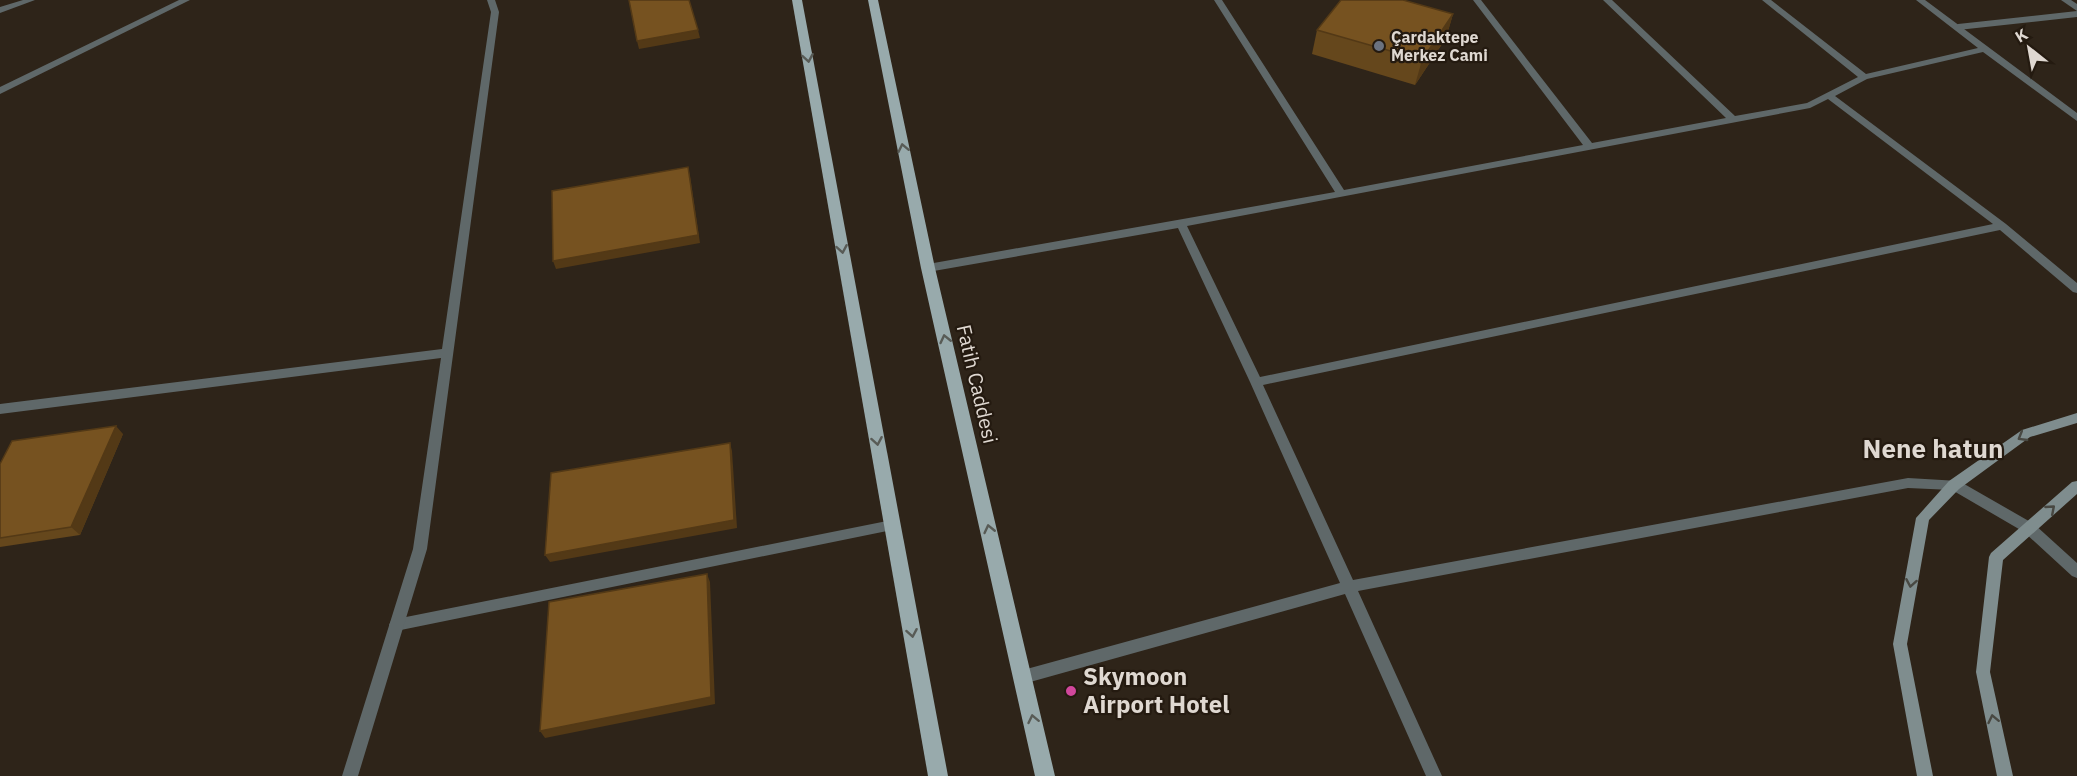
<svg xmlns="http://www.w3.org/2000/svg" width="2077" height="776" font-family="'IBM Plex Sans',sans-serif">
	<rect width="100%" height="100%" fill="#2e2419"/>
	<g fill="none" stroke-linecap="round" stroke-linejoin="round">
		<g fill="#5f6869" fill-rule="evenodd">
			<polygon points="2077,11 2077,17 1958,30 1954,27 1958,24"/>
			<polygon points="892,520 897,521 899,525 897,529 892,530 396,631 391,629 389,625 391,621 396,619"/>
		</g>
		<g fill="#5f6869" fill-rule="evenodd">
			<polygon points="23,0 35,0 0,13 0,7"/>
			<polygon points="179,0 190,0 0,94 0,87"/>
			<polygon points="487,0 495,0 499,12 427,549 358,776 342,776 413,549 441,358 0,414 0,404 442,349 491,12"/>
			<path d="M1214,0H1222L1344,190L1583,145L1473,0H1481L1592,143L1726,118L1603,0H1612L1735,116L1807,103L1858,77L1762,0H1771L1866,74L1978,48L1916,0H1925L2077,113V121L1983,52L1867,79L1835,96L2006,224L2077,283V293L2073,292L2000,230L1263,385L1353,580L1908,478L1959,481L2034,524L2077,563V578L2072,576L2024,532L1952,490L1908,488L1358,591L1442,776H1426L1345,594L1023,684L1018,682L1016,677L1018,672L1023,670L1340,583L1250,382L1178,228L928,272L923,268L928,264L1335,192ZM1828,99L1993,224L1260,377L1187,226L1810,108Z"/>
			<polygon points="2061,0 2071,0 2077,4 2077,11"/>
		</g>
		<g fill="#7f8d8e" fill-rule="evenodd">
			<polygon points="2077,413 2077,423 2030,437 1959,489 1929,520 1907,644 1933,776 1917,776 1893,644 1916,518 1949,481 2022,430"/>
			<polygon points="2077,481 2077,494 2003,560 1990,672 2013,776 1997,776 1976,672 1989,557 1991,553 2072,482"/>
		</g>
		<g fill="#98aaac" fill-rule="evenodd">
			<polygon points="792,0 802,0 948,776 928,776"/>
			<polygon points="868,0 878,0 935,268 1055,776 1035,776 921,268"/>
		</g>
	</g>
	<g fill="#65471c">
		<polygon points="1453,14 1446,38 1415,85 1312,54 1317,30"/>
		<polygon points="123,434 80,535 0,547 0,464"/>
	</g>
	<g fill="#533916">
		<polygon points="1453,14 1446,38 1415,85 1422,60"/>
		<polygon points="698,30 700,38 639,49 637,41"/>
		<polygon points="688,167 690,176 700,243 556,269 553,261"/>
		<polygon points="116,426 123,434 80,535 71,527"/>
		<polygon points="730,443 732,451 737,528 550,562 545,555"/>
		<polygon points="707,574 710,582 715,704 545,738 540,731"/>
	</g>
	<g fill="#765220" stroke="#533916" stroke-width="1.5">
		<polygon points="629,0 689,0 698,30 637,41"/>
		<polygon points="1341,0 1403,0 1453,14 1422,60 1317,30"/>
		<polygon points="688,167 698,235 553,261 552,191"/>
		<polygon points="116,426 71,527 0,538 0,464 12,441"/>
		<polygon points="730,443 734,520 545,555 551,473"/>
		<polygon points="707,574 711,697 540,731 549,602"/>
	</g>
	<defs><path id="oneway-chevron" d="M-2-3.5L2.5 0L-2 3.5" fill="none" stroke-width="1.6" stroke-linecap="round" stroke-linejoin="round" transform="scale(1.5)"/></defs>
	<g stroke="#585b56">
		<use href="#oneway-chevron" transform="translate(808 58) rotate(80)"/>
		<use href="#oneway-chevron" transform="translate(903 148) rotate(-102)"/>
		<use href="#oneway-chevron" transform="translate(842 249) rotate(80)"/>
		<use href="#oneway-chevron" transform="translate(945 339) rotate(-103)"/>
		<use href="#oneway-chevron" transform="translate(877 441) rotate(80)"/>
		<use href="#oneway-chevron" transform="translate(989 529) rotate(-103)"/>
		<use href="#oneway-chevron" transform="translate(912 633) rotate(80)"/>
		<use href="#oneway-chevron" transform="translate(1033 719) rotate(-102)"/>
	</g>
	<g stroke="#484842">
		<use href="#oneway-chevron" transform="translate(2022 437) rotate(149)"/>
		<use href="#oneway-chevron" transform="translate(2051 509) rotate(-41)"/>
		<use href="#oneway-chevron" transform="translate(1911 583) rotate(100)"/>
		<use href="#oneway-chevron" transform="translate(1993 719) rotate(-102)"/>
	</g>
	<circle fill="#6b7280" stroke="#241a10" stroke-width="2" cx="1379" cy="46" r="6"/>
	<circle fill="#d1479c" stroke="#241a10" stroke-width="2" cx="1071" cy="691" r="6"/>
	<g text-anchor="middle" stroke-width="4.5" stroke-linejoin="round" paint-order="stroke">
		<g font-size="16" font-weight="bold" fill="#dfd8d1" stroke="#241a10" text-anchor="start">
			<text x="1391" y="43">Çardaktepe<tspan x="1391" dy="18">Merkez Cami</tspan></text>
		</g>
		<g font-size="20" fill="#dfd8d1" stroke="#241a10">
			<text transform="translate(977 384) rotate(77)" y="7">Fatih Caddesi</text>
		</g>
		<g font-size="24" font-weight="bold" fill="#dfd8d1" stroke="#241a10" text-anchor="start">
			<text x="1083" y="685">Skymoon<tspan x="1083" dy="28">Airport Hotel</tspan></text>
		</g>
		<g font-size="26" font-weight="bold" fill="#dfd8d1" stroke="#241a10">
			<text x="1933" y="458">Nene hatun</text>
		</g>
	</g>
	<g transform="translate(2029 48) rotate(329)" stroke="#241a10" stroke-width="4.5" paint-order="stroke">
	<path d="M0-4.5L10 22L0 15L-10 22Z" fill="#dfd8d1"/>
	<text y="-9" font-size="16" font-weight="bold" text-anchor="middle" fill="#dfd8d1">K</text>
	</g>
</svg>
